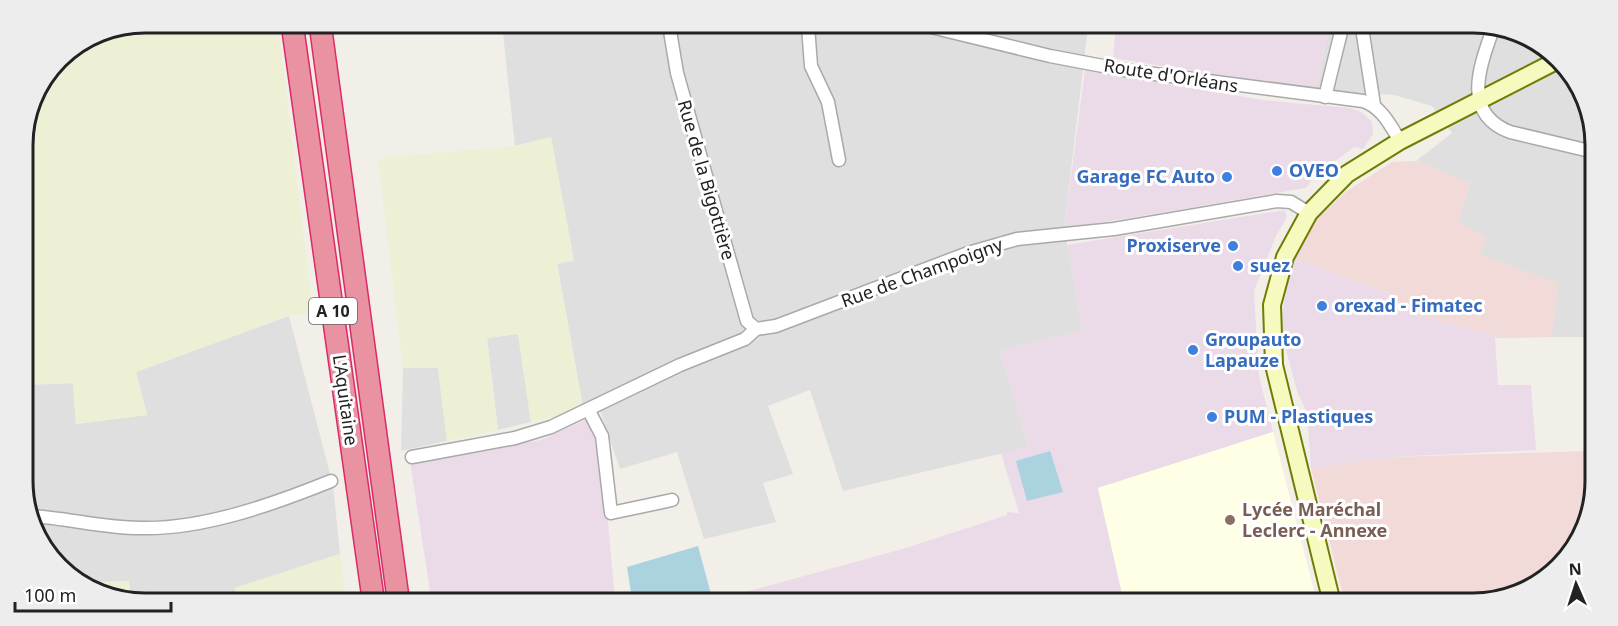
<svg xmlns="http://www.w3.org/2000/svg" width="1618" height="626" font-family="'Noto Sans',sans-serif">
	<rect width="100%" height="100%" fill="#f2efe9"/>
	<g fill="#e0dfdf">
		<polygon points="502,24 939,26 938,35 951,39 953,26 1088,27 1064,229 1083,330 1000,351 1029,447 843,491 810,390 768,406 793,474 763,483 776,522 704,539 677,452 620,469 596,399 583,407 557,263 573,261 551,137 515,146"/>
		<polygon points="1329,28 1513,29 1565,64 1594,129 1591,337 1551,337 1558,283 1479,255 1458,222 1470,183 1416,161 1452,133 1432,106 1394,95 1315,91"/>
		<polygon points="289,316 333,485 340,554 235,588 237,597 131,597 128,581 85,583 53,562 25,505 24,385 73,383 76,424 147,415 136,372"/>
		<polygon points="518,334 531,422 498,430 487,338"/>
		<polygon points="403,368 438,368 447,441 401,451"/>
	</g>
	<g fill="#f2dad9">
		<polygon points="1416,161 1470,183 1458,222 1486,237 1480,255 1559,283 1551,337 1509,338 1391,309 1395,296 1292,258 1312,224 1347,191 1392,162"/>
		<polygon points="1590,451 1589,521 1547,578 1481,603 1345,603 1311,468 1390,457"/>
	</g>
	<g fill="#ebdbe8">
		<polygon points="1116,27 1329,28 1315,91 1113,58"/>
		<polygon points="1085,70 1263,100 1350,108 1363,113 1372,122 1373,134 1363,149 1354,147 1313,178 1306,188 1064,229"/>
		<polygon points="1285,210 1287,217 1276,236 1254,291 1259,376 1273,432 1098,488 1124,602 717,600 906,548 1007,515 1007,512 1019,513 1001,453 1029,446 1000,351 1083,330 1067,245"/>
		<polygon points="1292,258 1395,296 1391,309 1509,338 1495,338 1498,385 1531,385 1536,450 1390,457 1311,468 1307,413 1297,391 1281,331 1285,292"/>
		<polygon points="598,414 615,599 431,598 410,461 541,440"/>
	</g>
	<polygon fill="#ffffe5" points="1273,432 1317,602 1124,602 1098,488"/>
	<g fill="#eef0d5">
		<polygon points="145,23 278,23 313,313 288,316 136,372 147,415 76,424 73,383 24,385 23,137 35,91 64,53 98,32"/>
		<polygon points="551,137 574,260 557,264 583,407 562,415 531,422 518,334 487,338 498,430 447,441 438,368 403,368 378,161 385,157 515,146"/>
		<polygon points="340,554 346,598 237,597 235,588"/>
		<polygon points="129,581 131,597 105,597 85,583"/>
	</g>
	<g fill="#aad3df">
		<polygon points="1050,451 1063,492 1027,501 1016,461"/>
		<polygon points="698,546 711,594 691,600 632,599 627,567"/>
	</g>
	<g fill="none" stroke-linecap="round" stroke-linejoin="round">
		<g stroke="#a9a9a9" stroke-width="15">
			<g id="street">
				<polyline points="669,25 677,73 747,321 756,329"/>
				<polyline points="808,26 811,66 828,102 839,160"/>
				<path d="M927,26L1050,56L1124,70L1363,101C1382,107 1390,125 1400,141"/>
				<polyline points="1362,28 1374,105"/>
				<path d="M1493,29C1480,66 1461,113 1510,132L1594,152"/>
				<polyline points="1325,97 1342,28"/>
				<polyline points="589,411 602,436 611,513 672,500"/>
				<polyline points="412,457 515,438 551,427 680,365 745,339 756,329 776,326 968,253 1017,239 1114,229 1277,201 1291,202 1309,213"/>
				<path d="M31,516C67,518 103,528 140,528C202,530 274,504 331,481"/>
			</g>
		</g>
		<g stroke="#707d05" stroke-width="20">
			<polyline id="secondary" points="1332,603 1274,365 1272,305 1285,257 1309,213 1347,174 1400,141 1558,60"/>
		</g>
		<g stroke="#dc2a67" stroke-width="24">
			<g id="highway">
				<polyline points="292,23 373,598"/>
				<polyline points="320,23 398,598"/>
			</g>
		</g>
		<use href="#street" stroke="#fff" stroke-width="12"/>
		<use href="#secondary" stroke="#f7fabf" stroke-width="16"/>
		<use href="#highway" stroke="#e892a2" stroke-width="21"/>
	</g>
	<g fill="#3f7fe0" stroke="#fff" stroke-width="2">
		<circle cx="1277" cy="171" r="6"/>
		<circle cx="1227" cy="177" r="6"/>
		<circle cx="1233" cy="246" r="6"/>
		<circle cx="1238" cy="266" r="6"/>
		<circle cx="1322" cy="306" r="6"/>
		<circle cx="1193" cy="350" r="6"/>
		<circle cx="1212" cy="417" r="6"/>
	</g>
	<circle fill="#8d6e63" stroke="#fff" stroke-width="2" cx="1230" cy="520" r="6"/>
	<g text-anchor="middle" stroke-width="6" stroke-linejoin="round" paint-order="stroke">
		<rect fill="#fff" stroke="#646464" stroke-width="1.5" x="309" y="298" width="48" height="26" rx="4.5"/>
		<g font-size="16" font-weight="bold" fill="#222">
			<text x="333" y="317">A 10</text>
		</g>
		<g font-size="18" fill="#222" stroke="#fff">
			<text transform="translate(1171 76) rotate(9)" y="6">Route d'Orléans</text>
			<text transform="translate(706 180) rotate(74)" y="6">Rue de la Bigottière</text>
			<text transform="translate(922 273) rotate(-20)" y="6">Rue de Champoigny</text>
			<text transform="translate(345 400) rotate(82)" y="6">L'Aquitaine</text>
		</g>
		<g font-size="18" font-weight="bold" fill="#366cbe" stroke="#fff" text-anchor="start">
			<text x="1289" y="177">OVEO</text>
			<text x="1215" y="183" text-anchor="end">Garage FC Auto</text>
			<text x="1221" y="252" text-anchor="end">Proxiserve</text>
			<text x="1250" y="272">suez</text>
			<text x="1334" y="312">orexad - Fimatec</text>
			<text x="1205" y="346">Groupauto<tspan x="1205" dy="21">Lapauze</tspan></text>
			<text x="1224" y="423">PUM - Plastiques</text>
		</g>
		<g font-size="18" font-weight="bold" fill="#785e54" stroke="#fff" text-anchor="start">
			<text x="1242" y="516">Lycée Maréchal<tspan x="1242" dy="21">Leclerc - Annexe</tspan></text>
		</g>
	</g>
	<path d="M0 0H1618V626H0ZM145 33H1473A112 112 0 0 1 1585 145V481A112 112 0 0 1 1473 593H145A112 112 0 0 1 33 481V145A112 112 0 0 1 145 33Z" fill="#ededed" fill-rule="evenodd"/>
	<path fill="none" stroke="#222" stroke-width="3" d="M145 33H1473A112 112 0 0 1 1585 145V481A112 112 0 0 1 1473 593H145A112 112 0 0 1 33 481V145A112 112 0 0 1 145 33Z"/>
	<g transform="translate(1576 584) rotate(357)" stroke="#ffffff" stroke-width="4.5" paint-order="stroke">
	<path d="M0-4.5L10 22L0 15L-10 22Z" fill="#222222"/>
	<text y="-9" font-size="16" font-weight="bold" text-anchor="middle" fill="#222222">N</text>
	</g>
	<path d="M15 602v9h156v-9" fill="none" stroke="#222222" stroke-width="3"/>
	<text x="24" y="602" font-size="18" fill="#222222" stroke="#ffffff" stroke-width="4.5" paint-order="stroke">100 m</text>
</svg>
